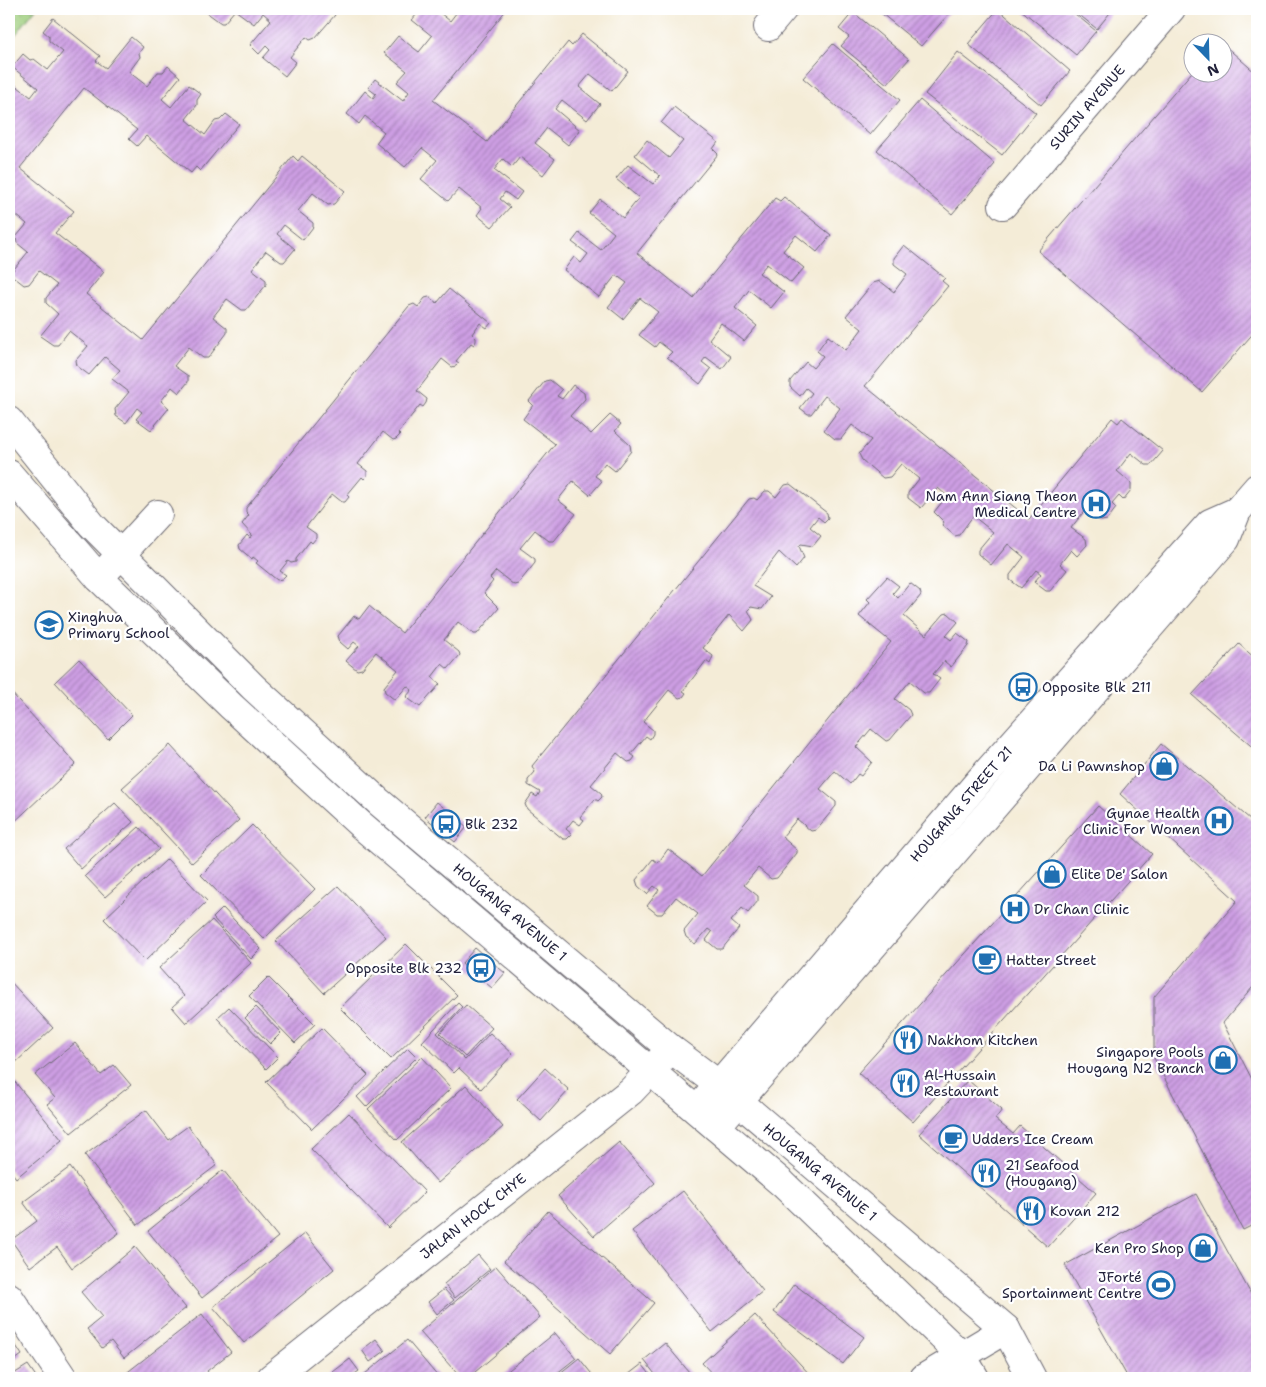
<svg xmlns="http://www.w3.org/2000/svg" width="1266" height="1387" font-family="'Shantell Sans',sans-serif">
	<defs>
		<pattern id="park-dots" width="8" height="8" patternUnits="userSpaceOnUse" patternTransform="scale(1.25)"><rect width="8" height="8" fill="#9ece7d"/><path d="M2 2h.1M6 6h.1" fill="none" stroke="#88b16d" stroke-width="1.8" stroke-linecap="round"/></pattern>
		<pattern id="building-hatch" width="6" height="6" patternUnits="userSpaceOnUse" patternTransform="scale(1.25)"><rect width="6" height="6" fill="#ce9fe4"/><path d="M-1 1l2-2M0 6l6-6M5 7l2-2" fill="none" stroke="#a781ba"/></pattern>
	</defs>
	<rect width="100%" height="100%" fill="#fff"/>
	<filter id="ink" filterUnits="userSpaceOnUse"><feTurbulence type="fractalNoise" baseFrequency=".02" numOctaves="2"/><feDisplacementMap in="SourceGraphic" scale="10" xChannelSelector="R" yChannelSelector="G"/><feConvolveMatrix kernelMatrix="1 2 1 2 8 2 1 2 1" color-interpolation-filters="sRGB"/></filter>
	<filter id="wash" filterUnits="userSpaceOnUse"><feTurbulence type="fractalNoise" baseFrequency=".0096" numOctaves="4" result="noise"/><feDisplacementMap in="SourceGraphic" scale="20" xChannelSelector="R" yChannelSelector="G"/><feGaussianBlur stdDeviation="1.12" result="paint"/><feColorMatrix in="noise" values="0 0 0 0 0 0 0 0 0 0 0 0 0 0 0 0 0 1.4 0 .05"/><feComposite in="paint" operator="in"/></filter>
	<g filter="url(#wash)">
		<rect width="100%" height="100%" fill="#f4ecd7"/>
		<polygon fill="url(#park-dots)" stroke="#60785c" points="9,9 36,9 9,43"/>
		<g id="blocks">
			<g fill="url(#building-hatch)">
				<polygon points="202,9 334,9 335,15 315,38 310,40 306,37 290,57 296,62 285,76 263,58 270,50 266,46 259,54 250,45 271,20 263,13 254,24 235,10 224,23 221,23"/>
				<polygon points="421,9 435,9 450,21 457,12 452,9 507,9 433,100 487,142 568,42 572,46 582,34 628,71 612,91 590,74 579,87 600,104 587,120 562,100 555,109 580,130 568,145 547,128 535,143 555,159 543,175 520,157 512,167 503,159 494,170 522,192 516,200 505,192 500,199 510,207 492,227 477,215 482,208 459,189 448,201 421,179 437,160 422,148 405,167 376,143 384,132 365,116 359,124 347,114 365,91 373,98 376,94 368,88 375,79 403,101 409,92 397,82 407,71 384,53 398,36 419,52 432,36 412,20"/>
				<polygon points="876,9 953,9 921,46"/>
				<polygon points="998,9 1070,71 1041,105 968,44"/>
				<polygon points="1020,9 1069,9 1096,31 1076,55"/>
				<polygon points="1072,9 1113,9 1097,29"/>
				<polygon points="853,12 909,59 887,84 841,46 849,37 839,29"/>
				<polygon points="53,18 100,56 96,61 106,68 131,37 143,47 139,53 140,57 129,72 147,86 158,72 163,72 168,66 180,77 162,99 171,107 189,85 201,94 197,100 197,105 186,119 205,135 215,121 220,120 226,114 239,124 200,171 196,167 191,173 146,136 137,146 129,139 137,130 84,88 20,168 74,211 55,233 104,272 86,294 143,340 293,156 298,161 302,156 345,191 334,204 328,205 313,193 298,211 313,223 313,227 303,240 284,225 277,234 295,249 284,262 281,262 266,251 252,269 266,280 266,285 246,310 242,310 227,299 213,317 227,328 227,333 208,358 203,358 189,347 174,366 188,376 188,382 179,393 172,387 161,401 169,408 151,430 136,419 142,412 137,408 126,423 116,416 115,409 129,392 112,379 120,370 105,357 89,375 77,366 76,360 88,346 69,331 58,345 53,345 40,336 58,314 46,303 46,298 57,285 39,271 29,284 24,285 10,274 28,252 17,243 16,237 27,224 9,209 9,117 15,109 9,104 9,80 31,97 38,88 12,67 23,54 30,60 34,59 48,70 63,52 49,41 49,36 43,31"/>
				<polygon points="833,44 900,100 870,135 803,78"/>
				<polygon points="1224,45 1257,74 1257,329 1202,392 1038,251 1192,72 1224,72"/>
				<polygon points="958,52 1036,113 1002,155 925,94"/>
				<polygon points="920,100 995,164 952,214 877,150"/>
				<polygon points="674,107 718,142 713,149 718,154 637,253 693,298 775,198 780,201 784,197 831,235 817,252 796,235 783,251 804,268 791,283 767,264 759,273 784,292 771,308 749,290 735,308 757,326 744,341 721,323 709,339 731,357 722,369 706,357 702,362 711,369 700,384 667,357 672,352 659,342 655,347 639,335 658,312 640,298 623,319 608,307 627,283 616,275 599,297 564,270 574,257 581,263 588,254 572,242 579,233 601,250 614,233 589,213 600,199 623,218 639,198 616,179 628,165 653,184 660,176 635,155 647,140 669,158 683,141 661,123"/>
				<polygon points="904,245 945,278 942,281 948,286 865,386 1029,519 1112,418 1118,423 1122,418 1163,451 1151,465 1146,465 1131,453 1117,471 1131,483 1131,490 1123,500 1119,496 1112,504 1116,508 1107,520 1101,521 1086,509 1071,528 1086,539 1087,545 1077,556 1071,550 1060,564 1067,570 1050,591 1046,591 1034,582 1041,574 1036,570 1021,588 1010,580 1010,575 1024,557 1008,544 991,565 978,554 978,550 993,532 973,516 959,535 955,536 942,525 944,522 934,512 947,496 938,488 921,508 908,498 908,493 919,479 901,464 890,477 883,478 862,460 859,454 871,440 852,425 841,439 835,439 824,430 840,408 825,396 811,414 808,414 800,408 812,393 806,388 800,396 790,387 790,381 806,362 813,368 823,356 817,351 828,336 846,350 862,329 846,316 873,283 880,281 894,292 907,274 894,264 894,258"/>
				<polygon points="449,289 491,323 487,328 480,323 472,334 476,338 476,341 474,345 471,343 456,361 459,363 456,366 452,367 442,359 417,391 427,399 426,403 423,407 420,405 398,433 400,435 396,439 393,440 383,432 358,464 367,471 367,476 364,479 362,477 347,495 349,497 345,502 342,502 332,494 306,527 316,534 316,538 312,543 310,541 296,559 296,562 291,563 288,561 280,571 286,575 282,579 277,580 256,563 258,561 253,557 252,559 240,549 239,545 247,535 250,538 252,535 242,524 249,515 246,512 246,508 409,306 414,304 418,307 425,298 429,297 437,303"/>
				<polygon points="550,380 562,390 557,396 562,399 573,385 584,393 585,399 570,416 591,434 610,415 621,424 615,431 630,445 631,451 615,471 605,463 595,476 602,481 590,495 573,481 558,500 576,514 554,541 549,541 535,530 520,548 535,559 535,563 518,584 514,585 496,571 490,578 493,581 484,593 499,608 477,634 474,634 458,622 444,640 459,652 460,655 448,669 442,664 432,677 440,684 420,707 406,697 412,690 407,686 395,700 385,692 384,687 398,670 376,652 362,669 357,670 346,661 359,646 354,642 348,649 340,642 338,636 354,616 359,619 369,606 402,633 555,444 523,419 533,405 529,401 545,381"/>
				<polygon points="790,484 827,513 828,518 824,522 818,517 810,527 821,536 813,546 801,544 799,546 804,558 796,568 779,552 753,586 771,597 762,609 751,607 748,610 753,620 744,631 729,615 703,648 713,656 710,664 706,661 683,691 686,693 683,697 679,698 669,690 643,722 653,730 653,734 650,739 646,736 631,754 635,757 632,761 628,762 617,753 591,785 601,793 602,797 598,801 595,799 580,817 584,820 580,825 573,820 566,829 572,834 567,839 563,839 527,809 525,804 532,794 537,797 540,792 528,785 528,780 535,772 532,766 749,499 754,498 757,500 765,491 769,491 776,497 785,485"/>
				<polygon points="887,577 899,586 893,593 898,598 910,583 920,591 921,595 904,616 926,635 944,614 948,613 958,622 946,636 951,640 957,633 969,642 968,646 951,667 944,661 933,674 940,679 929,693 924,693 910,681 895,699 909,710 911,715 890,740 886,741 871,729 856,747 872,762 861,776 858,774 850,784 835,771 820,789 836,802 836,806 816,830 811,831 797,819 782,837 797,850 797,853 777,878 771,879 758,868 744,885 758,896 758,901 748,913 742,908 731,921 739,928 722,949 717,949 706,940 712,932 708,929 695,944 686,937 684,931 698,914 676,897 662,914 657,914 647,906 659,890 654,886 647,894 638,886 636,880 653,859 658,863 668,849 702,876 891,642 859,616 870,602 867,599"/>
				<polygon points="1239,644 1257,660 1257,751 1192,695"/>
				<polygon points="79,659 132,715 108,739 55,682"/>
				<polygon points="9,690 76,764 9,827"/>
				<polygon points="1161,744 1257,825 1257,982 1223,1023 1257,1089 1257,1223 1243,1230 1154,1058 1154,997 1237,901 1120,794"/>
				<polygon points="170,745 239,820 192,863 122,788"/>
				<polygon points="437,802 467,827 455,842 425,817"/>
				<polygon points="115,803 133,822 81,869 64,849"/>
				<polygon points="1098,806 1152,854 913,1122 858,1073"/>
				<polygon points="252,825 315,889 264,939 201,875"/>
				<polygon points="139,827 159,849 105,897 85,876"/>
				<polygon points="167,859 207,901 145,961 104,919"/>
				<polygon points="338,886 386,937 324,993 276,941"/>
				<polygon points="223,908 261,949 251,959 213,918"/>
				<polygon points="212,920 251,963 186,1023 172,1007 184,996 159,968"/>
				<polygon points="406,944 457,995 391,1059 340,1008"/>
				<polygon points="475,948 505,973 492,988 462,963"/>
				<polygon points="268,977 315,1024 295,1043 249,996"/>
				<polygon points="9,980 53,1028 15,1063 9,1057"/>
				<polygon points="458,1003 462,1007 437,1033 465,1060 490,1033 513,1054 481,1089 459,1068 454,1073 422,1042"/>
				<polygon points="466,1005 492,1028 465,1057 440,1033"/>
				<polygon points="229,1007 278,1057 266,1069 217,1018"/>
				<polygon points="256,1007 281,1033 270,1044 245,1018"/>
				<polygon points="322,1028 368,1075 312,1129 266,1082"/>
				<polygon points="75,1043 101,1075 114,1065 131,1085 71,1133 47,1104 55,1098 35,1075"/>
				<polygon points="408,1048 417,1057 366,1107 357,1097"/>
				<polygon points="422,1057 451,1088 397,1140 368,1109"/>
				<polygon points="545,1068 569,1090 541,1121 517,1099"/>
				<polygon points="11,1077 62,1140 16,1178 9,1169 9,1079"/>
				<polygon points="968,1080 1002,1110 995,1119 1013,1134 1020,1126 1096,1193 1048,1247 919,1134"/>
				<polygon points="466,1085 503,1127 438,1183 402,1142"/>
				<polygon points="146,1110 169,1140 188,1126 217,1165 138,1225 85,1155"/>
				<polygon points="349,1113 425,1192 388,1228 311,1149"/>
				<polygon points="619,1142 655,1183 594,1236 558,1196"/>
				<polygon points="70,1167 119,1233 72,1268 57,1247 30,1267 11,1240 37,1221 23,1202"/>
				<polygon points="223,1170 278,1237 202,1298 148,1231"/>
				<polygon points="683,1191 763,1291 712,1332 632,1231"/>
				<polygon points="1196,1194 1257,1305 1257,1378 1128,1378 1065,1265"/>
				<polygon points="548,1211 654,1303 610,1354 504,1261"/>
				<polygon points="305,1233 334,1269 244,1343 213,1307"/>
				<polygon points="135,1247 186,1308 124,1358 111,1341 102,1348 87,1329 102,1317 81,1292"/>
				<polygon points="478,1255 490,1269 455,1298 444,1284"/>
				<polygon points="496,1266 540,1317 468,1378 461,1378 420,1332"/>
				<polygon points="794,1284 864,1337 843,1364 774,1312"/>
				<polygon points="444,1289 454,1300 437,1314 428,1302"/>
				<polygon points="202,1314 231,1352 207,1371 212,1378 120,1378"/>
				<polygon points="755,1315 813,1378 716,1378 702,1363"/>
				<polygon points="555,1333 576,1358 551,1378 499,1378"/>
				<polygon points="9,1335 22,1355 9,1364"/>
				<polygon points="376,1339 385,1351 370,1362 362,1350"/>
				<polygon points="407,1340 439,1378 360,1378 381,1361"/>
				<polygon points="665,1343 694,1378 658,1378 644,1360"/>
				<polygon points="579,1358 595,1378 554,1378"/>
				<polygon points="350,1359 359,1371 349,1378 331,1378 329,1375"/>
				<polygon points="642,1364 653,1378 624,1378"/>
				<polygon points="28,1365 37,1378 9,1378 9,1377"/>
			</g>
		</g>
	</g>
	<g filter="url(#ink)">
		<use href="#blocks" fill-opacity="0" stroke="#6c6972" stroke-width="1"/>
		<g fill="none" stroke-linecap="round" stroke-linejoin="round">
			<g stroke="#6c6972" stroke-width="30">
				<g id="minor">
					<polyline points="768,27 783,9"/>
					<polyline points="1003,205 1171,9"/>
					<polyline points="99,578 158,514"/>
					<polyline points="697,1110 980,780 1210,523 1237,511"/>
					<polyline points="716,1127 1226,539 1237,511 1257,488"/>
					<polyline points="9,1297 63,1378"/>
					<polyline points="271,1378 631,1091 671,1049"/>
					<polyline points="924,1378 1006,1329"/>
				</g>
			</g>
			<g stroke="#6c6972" stroke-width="30">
				<g id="major">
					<polyline points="9,421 92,525 253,687 379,802 671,1049 718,1084 1006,1329 1032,1378"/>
					<polyline points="9,474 99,578 231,706 361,825 783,1184 962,1356 975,1378"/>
				</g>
			</g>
			<use href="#minor" stroke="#fff" stroke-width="28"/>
			<use href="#major" stroke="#fff" stroke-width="28"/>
		</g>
	</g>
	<defs>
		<g id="hospital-ring" transform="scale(1.4375)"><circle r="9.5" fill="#fff" stroke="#1f6fb2" stroke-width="1.5"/><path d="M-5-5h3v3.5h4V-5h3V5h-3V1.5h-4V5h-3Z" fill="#1f6fb2"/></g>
		<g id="school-ring" transform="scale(1.4375)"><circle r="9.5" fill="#fff" stroke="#1f6fb2" stroke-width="1.5"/><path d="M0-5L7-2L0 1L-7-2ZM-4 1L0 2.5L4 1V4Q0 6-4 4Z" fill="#1f6fb2"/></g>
		<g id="bus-ring" transform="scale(1.4375)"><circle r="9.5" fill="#fff" stroke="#1f6fb2" stroke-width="1.5"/><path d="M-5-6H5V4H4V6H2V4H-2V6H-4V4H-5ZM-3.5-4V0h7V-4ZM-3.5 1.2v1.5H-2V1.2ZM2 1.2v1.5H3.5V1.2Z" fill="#1f6fb2"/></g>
		<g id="shop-ring" transform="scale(1.4375)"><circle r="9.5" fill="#fff" stroke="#1f6fb2" stroke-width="1.5"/><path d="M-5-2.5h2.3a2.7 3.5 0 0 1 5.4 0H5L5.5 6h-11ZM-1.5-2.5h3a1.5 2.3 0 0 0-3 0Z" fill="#1f6fb2"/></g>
		<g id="cafe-ring" transform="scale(1.4375)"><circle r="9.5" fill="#fff" stroke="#1f6fb2" stroke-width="1.5"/><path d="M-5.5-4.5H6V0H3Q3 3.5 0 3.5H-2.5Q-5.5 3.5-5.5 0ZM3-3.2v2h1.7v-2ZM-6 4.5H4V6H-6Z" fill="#1f6fb2"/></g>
		<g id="restaurant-ring" transform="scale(1.4375)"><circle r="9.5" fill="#fff" stroke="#1f6fb2" stroke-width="1.5"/><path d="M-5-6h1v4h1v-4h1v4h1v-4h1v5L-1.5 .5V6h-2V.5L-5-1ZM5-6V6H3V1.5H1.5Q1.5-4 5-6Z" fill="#1f6fb2"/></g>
		<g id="stadium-ring" transform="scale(1.4375)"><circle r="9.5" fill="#fff" stroke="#1f6fb2" stroke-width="1.5"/><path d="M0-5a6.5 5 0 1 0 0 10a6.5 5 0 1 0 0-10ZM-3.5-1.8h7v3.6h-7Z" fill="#1f6fb2"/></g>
	</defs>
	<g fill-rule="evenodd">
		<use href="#hospital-ring" x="1096" y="504"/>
		<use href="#school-ring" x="49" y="625"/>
		<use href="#bus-ring" x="1023" y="687"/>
		<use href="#shop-ring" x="1164" y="766"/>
		<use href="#hospital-ring" x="1219" y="821"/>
		<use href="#bus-ring" x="446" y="824"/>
		<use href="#shop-ring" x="1052" y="874"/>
		<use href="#hospital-ring" x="1015" y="909"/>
		<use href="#cafe-ring" x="987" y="960"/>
		<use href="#bus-ring" x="481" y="968"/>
		<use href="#restaurant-ring" x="908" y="1040"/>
		<use href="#shop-ring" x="1223" y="1060"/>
		<use href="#restaurant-ring" x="905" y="1083"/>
		<use href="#cafe-ring" x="953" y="1139"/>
		<use href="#restaurant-ring" x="986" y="1173"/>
		<use href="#restaurant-ring" x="1031" y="1211"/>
		<use href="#shop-ring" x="1203" y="1248"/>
		<use href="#stadium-ring" x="1161" y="1285"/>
	</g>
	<g text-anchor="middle" stroke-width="4.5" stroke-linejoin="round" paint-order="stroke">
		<g font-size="14" fill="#22223b" stroke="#fff">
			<text transform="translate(1087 107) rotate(-49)" y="5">SURIN AVENUE</text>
			<text transform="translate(961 804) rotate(-49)" y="5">HOUGANG STREET 21</text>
			<text transform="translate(510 912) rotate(40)" y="5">HOUGANG AVENUE 1</text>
			<text transform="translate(820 1172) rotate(40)" y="5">HOUGANG AVENUE 1</text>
			<text transform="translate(473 1216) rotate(-38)" y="5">JALAN HOCK CHYE</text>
		</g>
		<g font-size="14" fill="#22223b" stroke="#fff" text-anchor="start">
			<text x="1077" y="501" text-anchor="end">Nam Ann Siang Theon<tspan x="1077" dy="16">Medical Centre</tspan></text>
			<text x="68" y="622">Xinghua<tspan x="68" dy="16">Primary School</tspan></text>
			<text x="1042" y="692">Opposite Blk 211</text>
			<text x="1145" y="771" text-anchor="end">Da Li Pawnshop</text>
			<text x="1200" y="818" text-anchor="end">Gynae Health<tspan x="1200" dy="16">Clinic For Women</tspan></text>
			<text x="465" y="829">Blk 232</text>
			<text x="1071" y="879">Elite De' Salon</text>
			<text x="1034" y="914">Dr Chan Clinic</text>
			<text x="1006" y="965">Hatter Street</text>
			<text x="462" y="973" text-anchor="end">Opposite Blk 232</text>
			<text x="927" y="1045">Nakhom Kitchen</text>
			<text x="1204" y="1057" text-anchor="end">Singapore Pools<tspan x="1204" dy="16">Hougang N2 Branch</tspan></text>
			<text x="924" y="1080">Al-Hussain<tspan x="924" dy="16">Restaurant</tspan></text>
			<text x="972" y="1144">Udders Ice Cream</text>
			<text x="1005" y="1170">21 Seafood<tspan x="1005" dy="16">(Hougang)</tspan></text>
			<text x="1050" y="1216">Kovan 212</text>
			<text x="1184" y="1253" text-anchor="end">Ken Pro Shop</text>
			<text x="1142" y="1282" text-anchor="end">JForté<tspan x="1142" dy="16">Sportainment Centre</tspan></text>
		</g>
	</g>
	<rect width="1266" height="1387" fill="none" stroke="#fff" stroke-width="30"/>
	<g transform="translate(1208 58) rotate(157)"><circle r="24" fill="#ffffff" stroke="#a7a7b1"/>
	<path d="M0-4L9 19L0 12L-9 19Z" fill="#1f6fb2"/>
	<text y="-8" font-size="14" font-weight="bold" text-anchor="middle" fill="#22223b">N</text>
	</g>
</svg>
